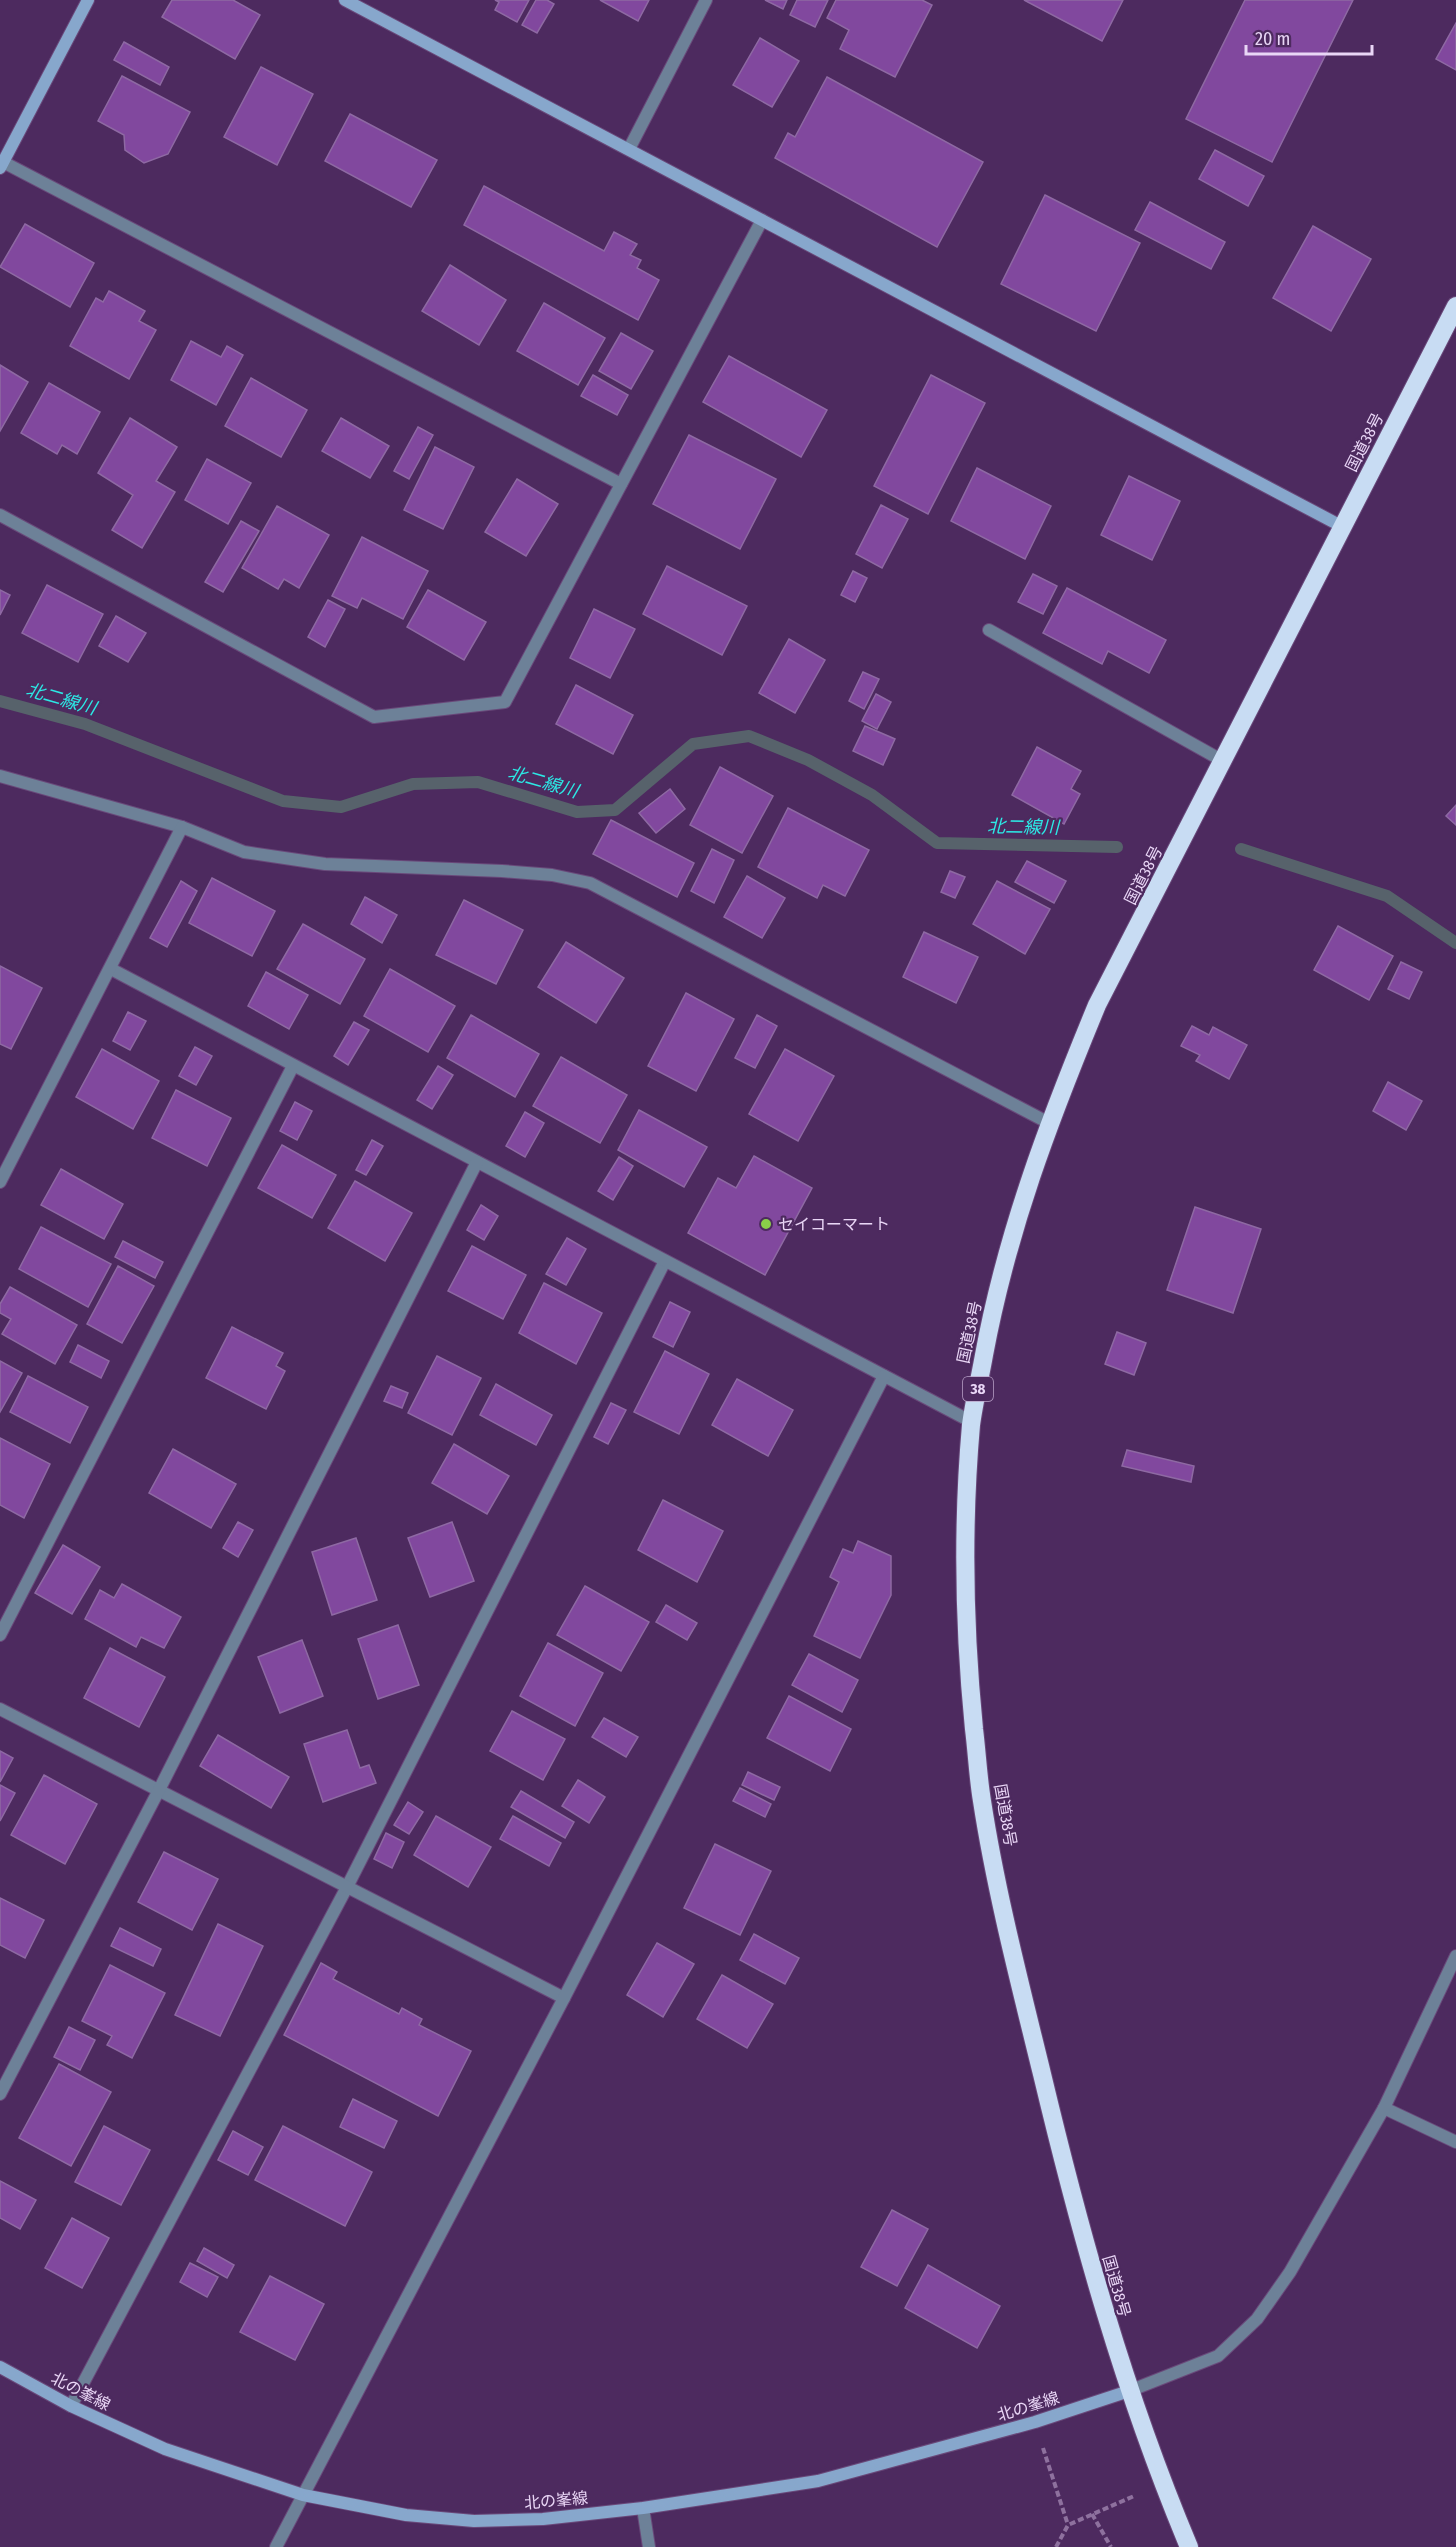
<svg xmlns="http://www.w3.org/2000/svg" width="1456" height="2547" font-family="'Fira Sans Condensed','Noto Sans JP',sans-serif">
	<rect width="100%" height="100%" fill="#4d2a5f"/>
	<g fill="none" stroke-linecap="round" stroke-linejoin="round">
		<g stroke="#57626b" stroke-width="12">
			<polyline points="0,701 85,724 283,801 341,807 413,784 478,782 577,812 615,810 693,744 749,736 808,760 872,795 937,843 1117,847"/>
			<polyline points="1241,849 1387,896 1456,943"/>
		</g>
	</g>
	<g fill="#81489e" stroke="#8e69a3" stroke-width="1.5">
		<polygon points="172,0 233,0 260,15 235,59 162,17"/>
		<polygon points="495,0 529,0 517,22 495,10 499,2"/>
		<polygon points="536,0 547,0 554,4 537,33 522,25"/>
		<polygon points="600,0 649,0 638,21"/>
		<polygon points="765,0 787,0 783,9"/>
		<polygon points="797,0 828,0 815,27 790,15"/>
		<polygon points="836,0 922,0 932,5 895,77 840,49 849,30 827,18"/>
		<polygon points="1024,0 1123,0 1102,41"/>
		<polygon points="1245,0 1353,0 1272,162 1186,119"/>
		<polygon points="1456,23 1456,70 1436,59"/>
		<polygon points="760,38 799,61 772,107 733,85"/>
		<polygon points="124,42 169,67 160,85 114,60"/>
		<polygon points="261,67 313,94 277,165 224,137"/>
		<polygon points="122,76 190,112 168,154 144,163 125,150 124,135 98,121"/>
		<polygon points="827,77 983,162 937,247 775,158 788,133 795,137"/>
		<polygon points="350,114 437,160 411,207 325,161"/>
		<polygon points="1215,150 1264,176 1248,206 1199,179"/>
		<polygon points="484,186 604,251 614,232 637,244 630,255 641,260 637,268 659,280 638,320 464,225"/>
		<polygon points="1045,195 1140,243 1096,331 1001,284"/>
		<polygon points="1150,202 1225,242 1211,269 1135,230"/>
		<polygon points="25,224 94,263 70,307 0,267"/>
		<polygon points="1313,226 1371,259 1331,331 1273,298"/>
		<polygon points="450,265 506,300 479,345 422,311"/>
		<polygon points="109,291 145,311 139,321 156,330 129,379 70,346 96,298 103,302"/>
		<polygon points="544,303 605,338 578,385 517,351"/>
		<polygon points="621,333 653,351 631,389 599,371"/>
		<polygon points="191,341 221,357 227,346 243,355 216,405 171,380"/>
		<polygon points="729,356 827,410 801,457 703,402"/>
		<polygon points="0,365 28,382 0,431"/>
		<polygon points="593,375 628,395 617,415 581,396"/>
		<polygon points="931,375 985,403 928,514 874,486"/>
		<polygon points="251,378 307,410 281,457 225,426"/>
		<polygon points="49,383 100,412 77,454 62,445 57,454 21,433"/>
		<polygon points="130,418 177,447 156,481 175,492 142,548 112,530 133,495 98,473"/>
		<polygon points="341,418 389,446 370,478 322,451"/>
		<polygon points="418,427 433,435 409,479 394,471"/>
		<polygon points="689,435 776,479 740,549 653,504"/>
		<polygon points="435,447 474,467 443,529 404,510"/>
		<polygon points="207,459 251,483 228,524 185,500"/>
		<polygon points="977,468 1051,506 1025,559 951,521"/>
		<polygon points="1129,476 1180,501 1152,560 1101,535"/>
		<polygon points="517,479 558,504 526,556 485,532"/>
		<polygon points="881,505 908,519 882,568 856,554"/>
		<polygon points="277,506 329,535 299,588 284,579 278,589 242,568"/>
		<polygon points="241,521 259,531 223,592 205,582"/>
		<polygon points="362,537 428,571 403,619 362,598 357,608 332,596"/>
		<polygon points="667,566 747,606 722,655 643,614"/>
		<polygon points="853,571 867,578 855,602 841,595"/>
		<polygon points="1033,574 1057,586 1043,614 1018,602"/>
		<polygon points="47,585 103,614 78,662 22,633"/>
		<polygon points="1067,588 1166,640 1149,673 1108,651 1102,664 1043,633"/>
		<polygon points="0,590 10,595 0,615"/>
		<polygon points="428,590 486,622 464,660 407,627"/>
		<polygon points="328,600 345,609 325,647 308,637"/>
		<polygon points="594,609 635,629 610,678 570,658"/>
		<polygon points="116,616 146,633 128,662 99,646"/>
		<polygon points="789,639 825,660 795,713 759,693"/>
		<polygon points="863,672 879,679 864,709 849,701"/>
		<polygon points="576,685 633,715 613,754 556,724"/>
		<polygon points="876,694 891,702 877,729 862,721"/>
		<polygon points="865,726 895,739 883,765 853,751"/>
		<polygon points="1037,747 1081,771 1071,789 1080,794 1064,824 1012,795"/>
		<polygon points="720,767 773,796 742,853 690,825"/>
		<polygon points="670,789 685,809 656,833 639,813"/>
		<polygon points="1456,805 1456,825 1446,816"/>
		<polygon points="788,808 869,850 845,896 823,885 817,898 758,867"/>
		<polygon points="611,820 694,863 677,897 593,854"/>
		<polygon points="712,849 734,860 714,903 691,891"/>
		<polygon points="1027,861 1066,881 1054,903 1015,882"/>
		<polygon points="950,871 965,877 955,898 941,892"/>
		<polygon points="747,876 785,898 762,938 724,917"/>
		<polygon points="212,878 275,911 252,956 189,923"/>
		<polygon points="181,881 197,891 167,947 150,938"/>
		<polygon points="997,881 1050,909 1025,954 973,924"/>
		<polygon points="365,897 397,915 382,943 351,924"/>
		<polygon points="464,900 523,930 496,984 436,955"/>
		<polygon points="303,924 365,959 340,1004 277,969"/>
		<polygon points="1338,926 1393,956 1369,1000 1314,970"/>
		<polygon points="924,932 978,957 956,1003 903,977"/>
		<polygon points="566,942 624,978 596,1023 538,987"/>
		<polygon points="1401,962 1422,972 1409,999 1388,989"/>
		<polygon points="0,966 42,988 11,1049 0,1044"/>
		<polygon points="390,969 455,1006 428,1052 364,1016"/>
		<polygon points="266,972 308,995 289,1029 248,1006"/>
		<polygon points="686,993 734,1019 696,1091 648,1066"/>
		<polygon points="128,1012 146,1021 130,1050 113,1041"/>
		<polygon points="471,1015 539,1054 515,1097 447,1058"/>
		<polygon points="757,1015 777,1026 755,1068 735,1058"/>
		<polygon points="354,1022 369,1030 348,1065 334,1056"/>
		<polygon points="1192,1026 1209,1035 1213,1027 1247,1045 1229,1079 1196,1061 1200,1055 1181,1046"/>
		<polygon points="195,1047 212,1056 196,1085 179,1076"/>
		<polygon points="102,1049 159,1081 133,1129 76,1097"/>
		<polygon points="785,1049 834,1076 798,1141 749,1114"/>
		<polygon points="561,1057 627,1095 600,1143 533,1106"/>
		<polygon points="438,1066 453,1075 432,1109 417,1100"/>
		<polygon points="1388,1082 1422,1101 1406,1130 1373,1111"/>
		<polygon points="176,1090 231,1118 207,1166 152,1138"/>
		<polygon points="295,1102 312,1111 297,1140 280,1131"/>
		<polygon points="639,1110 707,1147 684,1187 618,1150"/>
		<polygon points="525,1112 544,1123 525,1157 506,1146"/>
		<polygon points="372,1140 383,1146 366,1175 356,1170"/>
		<polygon points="282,1145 336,1175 312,1218 258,1188"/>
		<polygon points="754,1156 812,1188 765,1275 688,1233 718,1178 736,1188"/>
		<polygon points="619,1157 633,1166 613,1200 598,1191"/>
		<polygon points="61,1169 123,1204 104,1239 41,1205"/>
		<polygon points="355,1181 412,1213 385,1261 328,1228"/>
		<polygon points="481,1205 498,1216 484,1240 467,1230"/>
		<polygon points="1195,1207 1261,1229 1233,1313 1167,1290"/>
		<polygon points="41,1227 111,1264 88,1307 19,1269"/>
		<polygon points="567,1238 586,1249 566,1285 546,1274"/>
		<polygon points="123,1241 163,1262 155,1278 115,1257"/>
		<polygon points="472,1246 526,1275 503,1319 448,1291"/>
		<polygon points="118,1266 154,1286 122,1343 87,1324"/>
		<polygon points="544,1283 602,1313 576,1364 519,1333"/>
		<polygon points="10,1287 77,1325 55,1364 2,1334 11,1319 0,1313 0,1304"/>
		<polygon points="670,1302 690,1312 673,1347 653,1337"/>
		<polygon points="232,1327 283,1353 276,1366 285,1371 266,1409 206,1378"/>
		<polygon points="1117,1332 1146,1343 1134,1375 1105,1364"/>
		<polygon points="78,1345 109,1361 101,1378 70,1362"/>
		<polygon points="665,1351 709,1374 679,1434 634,1412"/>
		<polygon points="437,1356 481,1378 452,1435 408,1413"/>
		<polygon points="0,1361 22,1373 0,1412"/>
		<polygon points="28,1376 88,1407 70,1443 10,1412"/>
		<polygon points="737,1379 793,1410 768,1456 712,1425"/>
		<polygon points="496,1384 552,1415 536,1445 480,1415"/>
		<polygon points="391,1386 408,1393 402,1408 384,1401"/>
		<polygon points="611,1403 626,1410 608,1444 594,1437"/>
		<polygon points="0,1438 50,1464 24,1518 0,1505"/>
		<polygon points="454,1444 509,1476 487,1514 432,1483"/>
		<polygon points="173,1449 236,1484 211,1528 149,1493"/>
		<polygon points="1127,1450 1194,1466 1191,1482 1122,1466"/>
		<polygon points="663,1500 723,1531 697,1582 638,1550"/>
		<polygon points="238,1522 253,1530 238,1557 223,1548"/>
		<polygon points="452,1522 474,1581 430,1597 408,1538"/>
		<polygon points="356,1538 377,1600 332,1615 312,1552"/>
		<polygon points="858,1541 891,1556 891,1595 860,1658 814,1636 839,1582 830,1577 843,1549 853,1553"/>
		<polygon points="63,1545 100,1567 72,1614 35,1593"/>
		<polygon points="122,1584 181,1617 164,1648 141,1637 136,1647 85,1619 100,1590 114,1598"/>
		<polygon points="585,1586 649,1622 621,1671 557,1635"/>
		<polygon points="666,1605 697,1623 687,1640 656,1622"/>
		<polygon points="398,1625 419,1685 378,1699 358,1639"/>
		<polygon points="302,1640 323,1696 280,1713 258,1657"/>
		<polygon points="548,1643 603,1673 575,1726 520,1696"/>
		<polygon points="110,1648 165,1677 139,1727 84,1698"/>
		<polygon points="809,1654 858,1680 842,1712 792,1685"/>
		<polygon points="789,1696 851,1729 830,1771 767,1738"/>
		<polygon points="512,1711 565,1739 543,1780 490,1751"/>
		<polygon points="604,1718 638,1737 626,1757 592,1737"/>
		<polygon points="347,1730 360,1768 369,1765 376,1783 323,1802 304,1744"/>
		<polygon points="218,1735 289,1777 271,1808 200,1766"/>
		<polygon points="0,1751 13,1758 0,1782"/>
		<polygon points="748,1772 780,1787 774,1800 742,1785"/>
		<polygon points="44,1775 97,1804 65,1864 11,1835"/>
		<polygon points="578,1780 605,1797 589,1823 562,1806"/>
		<polygon points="0,1785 15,1793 0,1821"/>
		<polygon points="740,1788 771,1804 765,1817 733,1801"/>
		<polygon points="521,1791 574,1822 565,1838 511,1807"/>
		<polygon points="408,1802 423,1812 409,1834 394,1825"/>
		<polygon points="436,1816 491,1847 468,1887 414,1855"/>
		<polygon points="513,1816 561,1843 549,1866 500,1839"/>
		<polygon points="386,1833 404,1842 392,1868 374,1859"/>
		<polygon points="715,1844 771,1871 740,1935 684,1908"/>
		<polygon points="164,1852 218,1879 192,1930 138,1902"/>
		<polygon points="0,1898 44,1920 25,1958 0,1945"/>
		<polygon points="218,1924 263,1946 220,2036 175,2015"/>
		<polygon points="120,1928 161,1949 153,1966 111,1946"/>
		<polygon points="754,1934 799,1958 785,1984 740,1960"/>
		<polygon points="657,1943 694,1964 663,2017 627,1995"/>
		<polygon points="321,1963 337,1972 333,1979 399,2014 402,2008 422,2019 419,2025 471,2051 438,2116 284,2035"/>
		<polygon points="110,1965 165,1993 132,2058 107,2045 112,2036 82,2021"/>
		<polygon points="722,1975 773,2004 747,2048 697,2019"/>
		<polygon points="69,2027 95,2040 80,2070 54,2057"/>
		<polygon points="59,2064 111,2092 71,2166 19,2138"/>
		<polygon points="353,2099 397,2121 384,2148 340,2127"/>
		<polygon points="104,2126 150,2150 121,2205 75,2182"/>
		<polygon points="283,2126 372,2172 345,2226 255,2180"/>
		<polygon points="233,2131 263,2147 248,2175 218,2160"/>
		<polygon points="0,2181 36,2200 20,2229 0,2218"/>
		<polygon points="892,2210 928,2229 897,2286 861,2267"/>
		<polygon points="72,2218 109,2238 82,2288 45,2268"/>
		<polygon points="204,2248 234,2265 227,2278 197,2261"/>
		<polygon points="190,2263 218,2277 207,2297 180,2282"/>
		<polygon points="928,2265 1000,2306 977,2348 905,2308"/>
		<polygon points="270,2276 324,2304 295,2360 240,2332"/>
	</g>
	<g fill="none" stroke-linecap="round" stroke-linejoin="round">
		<g stroke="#69497a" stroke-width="14">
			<g id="lane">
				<polyline points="989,630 1223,761"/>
				<polyline points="0,1635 293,1066"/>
				<polyline points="1384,2108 1456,2142"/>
				<polyline points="71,2406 347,1887 665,1261"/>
			</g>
		</g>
		<g stroke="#69497a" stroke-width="14">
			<g id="street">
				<polyline points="629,149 706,0"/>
				<polyline points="3,162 621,484"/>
				<polyline points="0,515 374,717 505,702 762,220"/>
				<polyline points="0,776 182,827 244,852 325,864 502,871 552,875 590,883 1049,1123"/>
				<polyline points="111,969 972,1422"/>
				<polyline points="0,1182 182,827"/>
				<polyline points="0,1709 564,1998"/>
				<polyline points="0,2094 159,1790 477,1162"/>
				<polyline points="1129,2391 1218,2356 1257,2319 1290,2272 1384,2108 1456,1956"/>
				<polyline points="643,2508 649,2547"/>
				<polyline points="276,2547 564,1998 884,1376"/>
			</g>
		</g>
		<g stroke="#69497a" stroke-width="14">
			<g id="secondary">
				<polyline points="345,0 1343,527"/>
				<polyline points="0,168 88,0"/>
				<polyline points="0,2367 71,2406 165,2449 303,2495 406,2515 474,2521 543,2519 643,2508 818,2481 1035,2422 1129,2391"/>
			</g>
		</g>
		<g stroke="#69497a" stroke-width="20">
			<path id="highway" d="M1189,2547C1124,2392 1081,2237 1042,2074C1020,1984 996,1892 982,1801C978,1777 977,1753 974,1729C964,1628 962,1527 971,1425C974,1402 980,1378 984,1355C1007,1231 1049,1121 1097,1005L1456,306"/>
		</g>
		<g stroke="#8e719e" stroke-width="4" stroke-dasharray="6 3" stroke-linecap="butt">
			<polyline points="1043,2448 1068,2525"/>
			<polyline points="1092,2514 1111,2547"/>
			<polyline points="1056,2547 1068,2525 1134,2496"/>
		</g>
		<use href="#lane" stroke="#6d8198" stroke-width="12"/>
		<use href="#street" stroke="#6d8198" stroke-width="12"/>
		<use href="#secondary" stroke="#87a7cc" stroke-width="12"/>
		<use href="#highway" stroke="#c8dcf3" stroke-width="18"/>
	</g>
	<circle fill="#89cf49" stroke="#4d2a5f" stroke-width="2" cx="766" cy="1224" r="6"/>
	<g text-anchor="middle" stroke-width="4.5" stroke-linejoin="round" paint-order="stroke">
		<rect fill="#4d2a5f" stroke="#baa2c9" stroke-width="1.5" x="963" y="1377" width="30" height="24" rx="4.5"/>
		<g font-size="15" font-weight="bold" fill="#e9d6f6">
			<text x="978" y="1394">38</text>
		</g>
		<g font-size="16" fill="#e9d6f6" stroke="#4d2a5f">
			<text transform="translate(1364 442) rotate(-63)" y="6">国道38号</text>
			<text transform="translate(1143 875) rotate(-63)" y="6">国道38号</text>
			<text transform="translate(969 1332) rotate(-78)" y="6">国道38号</text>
			<text transform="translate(1006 1815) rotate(80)" y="6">国道38号</text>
			<text transform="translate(1117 2286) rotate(74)" y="6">国道38号</text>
			<text transform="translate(81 2391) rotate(27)" y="6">北の峯線</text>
			<text transform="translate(1028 2406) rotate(-17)" y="6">北の峯線</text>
			<text transform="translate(556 2500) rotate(-5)" y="6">北の峯線</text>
		</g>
		<g font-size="16" fill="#e9d6f6" stroke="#4d2a5f" text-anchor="start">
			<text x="778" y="1230">セイコーマート</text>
		</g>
		<g font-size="18" font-style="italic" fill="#2ce9e5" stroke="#4d2a5f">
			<text transform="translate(61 699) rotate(16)" y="6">北二線川</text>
			<text transform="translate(543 782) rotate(16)" y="6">北二線川</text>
			<text transform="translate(1023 827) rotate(1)" y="6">北二線川</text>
		</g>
	</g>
	<path d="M1246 45v9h126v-9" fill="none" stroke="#e9d6f6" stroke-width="3"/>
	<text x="1255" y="45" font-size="18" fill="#e9d6f6" stroke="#4d2a5f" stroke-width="4.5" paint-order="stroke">20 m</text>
</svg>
